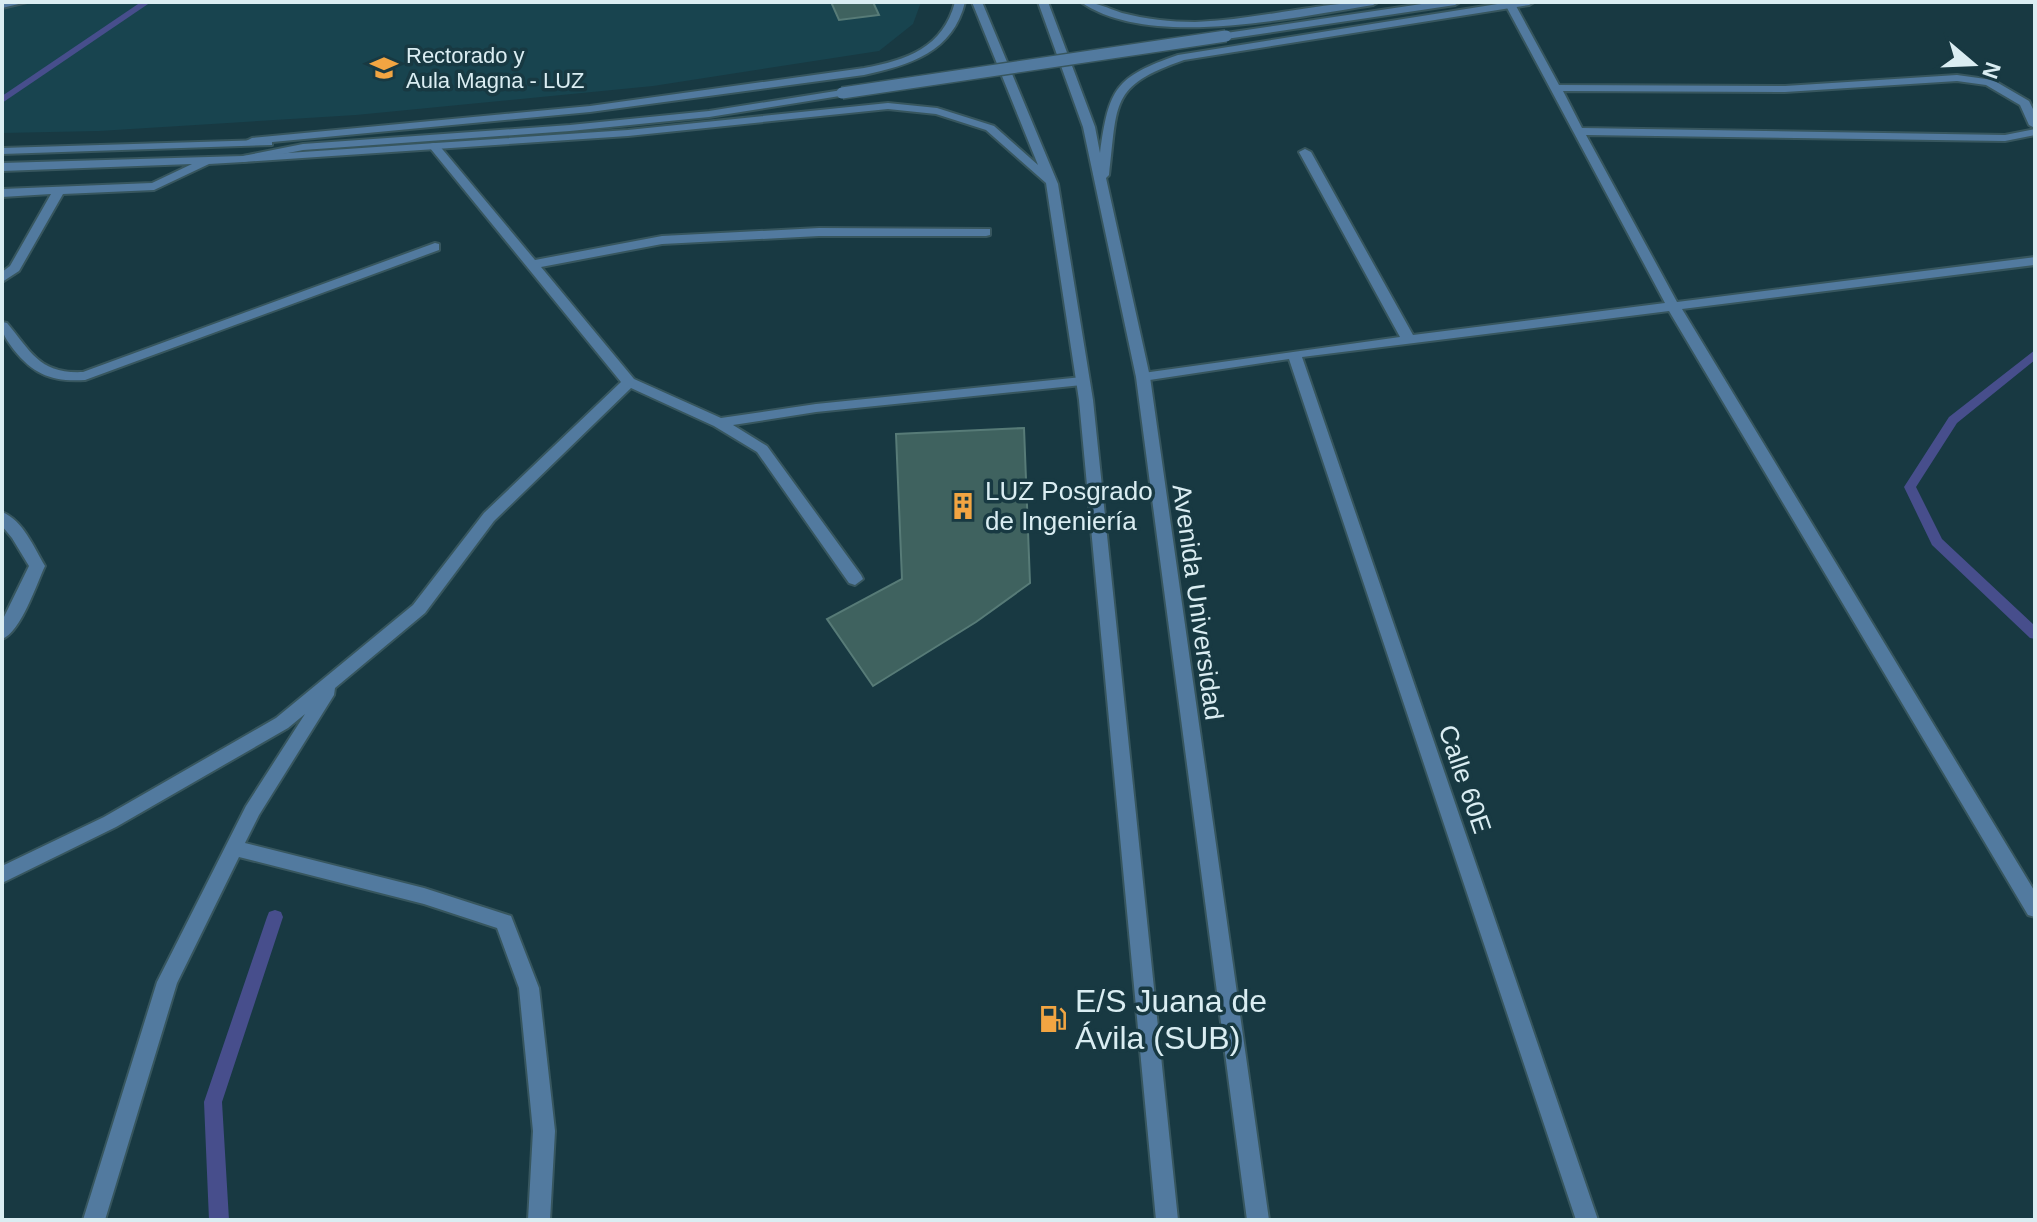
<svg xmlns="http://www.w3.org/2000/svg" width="2037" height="1222" font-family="Arial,sans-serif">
	<rect width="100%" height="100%" fill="#183942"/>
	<polygon fill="#18444f" points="2,2 921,2 913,24 879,51 653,86 356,115 99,131 2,133"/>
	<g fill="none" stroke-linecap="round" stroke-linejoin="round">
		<g fill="#474e8c" fill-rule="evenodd">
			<polygon points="141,2 151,2 2,103 2,96"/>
			<polygon points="2035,350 2035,360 1957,423 1916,487 1942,539 2035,626 2035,639 2030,638 1932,545 1904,487 1949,417"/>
			<polygon points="275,910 281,912 283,917 222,1102 229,1220 209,1220 204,1102 267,917 269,912"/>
		</g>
	</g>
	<g fill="#3f625f" stroke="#577b77" stroke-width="2">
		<polygon points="831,2 873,2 879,15 839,20"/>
		<polygon points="1024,428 1030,583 976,622 873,686 827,619 902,579 896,434"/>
	</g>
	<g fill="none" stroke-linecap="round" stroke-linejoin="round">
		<g stroke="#37565e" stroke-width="4">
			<polygon id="service" points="2,2 27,2 2,8"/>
		</g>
		<g stroke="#37565e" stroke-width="4">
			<g id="minor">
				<polygon points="1435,2 1460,2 1455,5 1226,39 1221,36 1226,33"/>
				<polygon points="1511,3 1516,6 1559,85 1785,86 1957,75 1993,80 2029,101 2035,113 2035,128 2029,125 2020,105 1986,85 1957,81 1785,92 1563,91 1582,128 2005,135 2035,129 2035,135 2005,141 1586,135 1677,302 2035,257 2035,265 1682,309 2035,892 2035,917 2028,915 1669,311 1302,357 1598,1220 1576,1220 1289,359 1143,381 1136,377 1143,373 1400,337 1299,152 1305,149 1311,152 1413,335 1665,303 1506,6"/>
				<polygon points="842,90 847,93 846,95 709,117 570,131 303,150 243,162 209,164 154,190 63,194 19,271 2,282 2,272 10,266 51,194 2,197 2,189 152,183 192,164 2,171 2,163 243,156 303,144 570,125 709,111"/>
				<polygon points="268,140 272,141 272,145 2,154 2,148"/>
				<polygon points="434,143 438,144 535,260 662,236 819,228 990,229 990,235 986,236 819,236 662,244 541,267 634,379 721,418 816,404 1082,377 1089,381 1082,385 816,412 733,425 767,446 861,575 863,579 855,585 849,583 757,452 714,426 631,388 494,521 425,613 335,688 334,695 259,815 245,843 424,888 511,916 539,988 555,1131 550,1220 528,1220 533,1131 519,988 497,928 424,904 239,857 177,983 105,1220 83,1220 157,982 246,806 305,714 288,728 116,827 2,883 2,866 104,817 276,718 413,605 484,513 621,382 430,148 430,144"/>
				<path d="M435,243L439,244V250L85,380C53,382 34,375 14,350C6,339 2,335 2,322L7,323C32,353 40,374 83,372Z"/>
				<path d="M2,512C23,520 34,548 45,566C36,585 21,632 2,639V621L29,566L12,538L2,526Z"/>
			</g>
		</g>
		<g stroke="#37565e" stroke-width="4">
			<g id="tertiary">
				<path d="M955,2H965C953,52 910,65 864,75L590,112L252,144L246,141L252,138L590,106L864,68C907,60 943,48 955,2Z"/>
				<polygon points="972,2 982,2 1058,184 1093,400 1178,1220 1156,1220 1079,400 1046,183 986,130 936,114 888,109 628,136 243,162 237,159 243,156 628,130 888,103 937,108 994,126 1038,165"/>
				<path d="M1038,2H1048L1095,127L1100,153C1109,88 1115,77 1178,55L1510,2H1534L1529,5L1184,60C1109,86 1118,103 1109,175L1106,178L1150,377L1269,1220H1247L1136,377L1083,127Z"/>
				<path d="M1081,2C1097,2 1107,8 1122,13C1145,19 1171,22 1195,22C1257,20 1317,2 1378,2L1373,5C1295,17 1149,50 1081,2Z"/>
			</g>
		</g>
		<use href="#service" fill="#527a9f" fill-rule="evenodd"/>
		<use href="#minor" fill="#527a9f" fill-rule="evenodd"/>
		<use href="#tertiary" fill="#527a9f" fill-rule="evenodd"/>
		<g stroke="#37565e" stroke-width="14" stroke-linecap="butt">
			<polyline id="minor-bridge" points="842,93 1226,36"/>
		</g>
		<use href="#minor-bridge" stroke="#527a9f" stroke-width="11"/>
	</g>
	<defs>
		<g id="university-bare" transform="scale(2.16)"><path d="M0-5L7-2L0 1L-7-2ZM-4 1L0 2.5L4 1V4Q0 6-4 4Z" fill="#f2a542" stroke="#183942" stroke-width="2.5" paint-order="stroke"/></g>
		<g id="building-bare" transform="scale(2.16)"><path d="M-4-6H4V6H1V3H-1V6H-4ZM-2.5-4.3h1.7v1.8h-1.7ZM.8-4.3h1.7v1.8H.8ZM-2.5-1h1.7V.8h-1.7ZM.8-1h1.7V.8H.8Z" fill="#f2a542" stroke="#183942" stroke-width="2.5" paint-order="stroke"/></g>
		<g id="fuel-bare" transform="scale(2.16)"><path d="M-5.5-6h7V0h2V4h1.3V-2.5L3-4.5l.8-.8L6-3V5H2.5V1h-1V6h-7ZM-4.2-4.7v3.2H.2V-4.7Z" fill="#f2a542" stroke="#183942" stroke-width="2.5" paint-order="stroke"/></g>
	</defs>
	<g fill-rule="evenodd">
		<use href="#university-bare" x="384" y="68"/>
		<use href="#building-bare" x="963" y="506"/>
		<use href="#fuel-bare" x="1053" y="1019"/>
	</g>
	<g text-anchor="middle" stroke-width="7" stroke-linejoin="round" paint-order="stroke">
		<g font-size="22" fill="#daedf2" stroke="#183942" text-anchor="start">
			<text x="406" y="63">Rectorado y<tspan x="406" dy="25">Aula Magna - LUZ</tspan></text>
		</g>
		<g font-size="26" fill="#daedf2" stroke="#183942" text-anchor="start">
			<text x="985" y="500">LUZ Posgrado<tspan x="985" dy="30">de Ingeniería</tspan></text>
		</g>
		<g font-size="26" fill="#daedf2" stroke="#183942">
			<text transform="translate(1198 602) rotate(82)" y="9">Avenida Universidad</text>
			<text transform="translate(1465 779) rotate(71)" y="9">Calle 60E</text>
		</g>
		<g font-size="32" fill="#daedf2" stroke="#183942" text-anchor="start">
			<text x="1075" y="1012">E/S Juana de<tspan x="1075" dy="37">Ávila (SUB)</tspan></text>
		</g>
	</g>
	<rect width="2037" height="1222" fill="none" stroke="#daedf2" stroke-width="8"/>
	<g transform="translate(1973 64) rotate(109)" stroke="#183942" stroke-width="6" paint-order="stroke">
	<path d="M0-6L14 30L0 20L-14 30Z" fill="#daedf2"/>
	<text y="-12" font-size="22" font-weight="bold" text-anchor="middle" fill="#daedf2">N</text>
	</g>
</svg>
